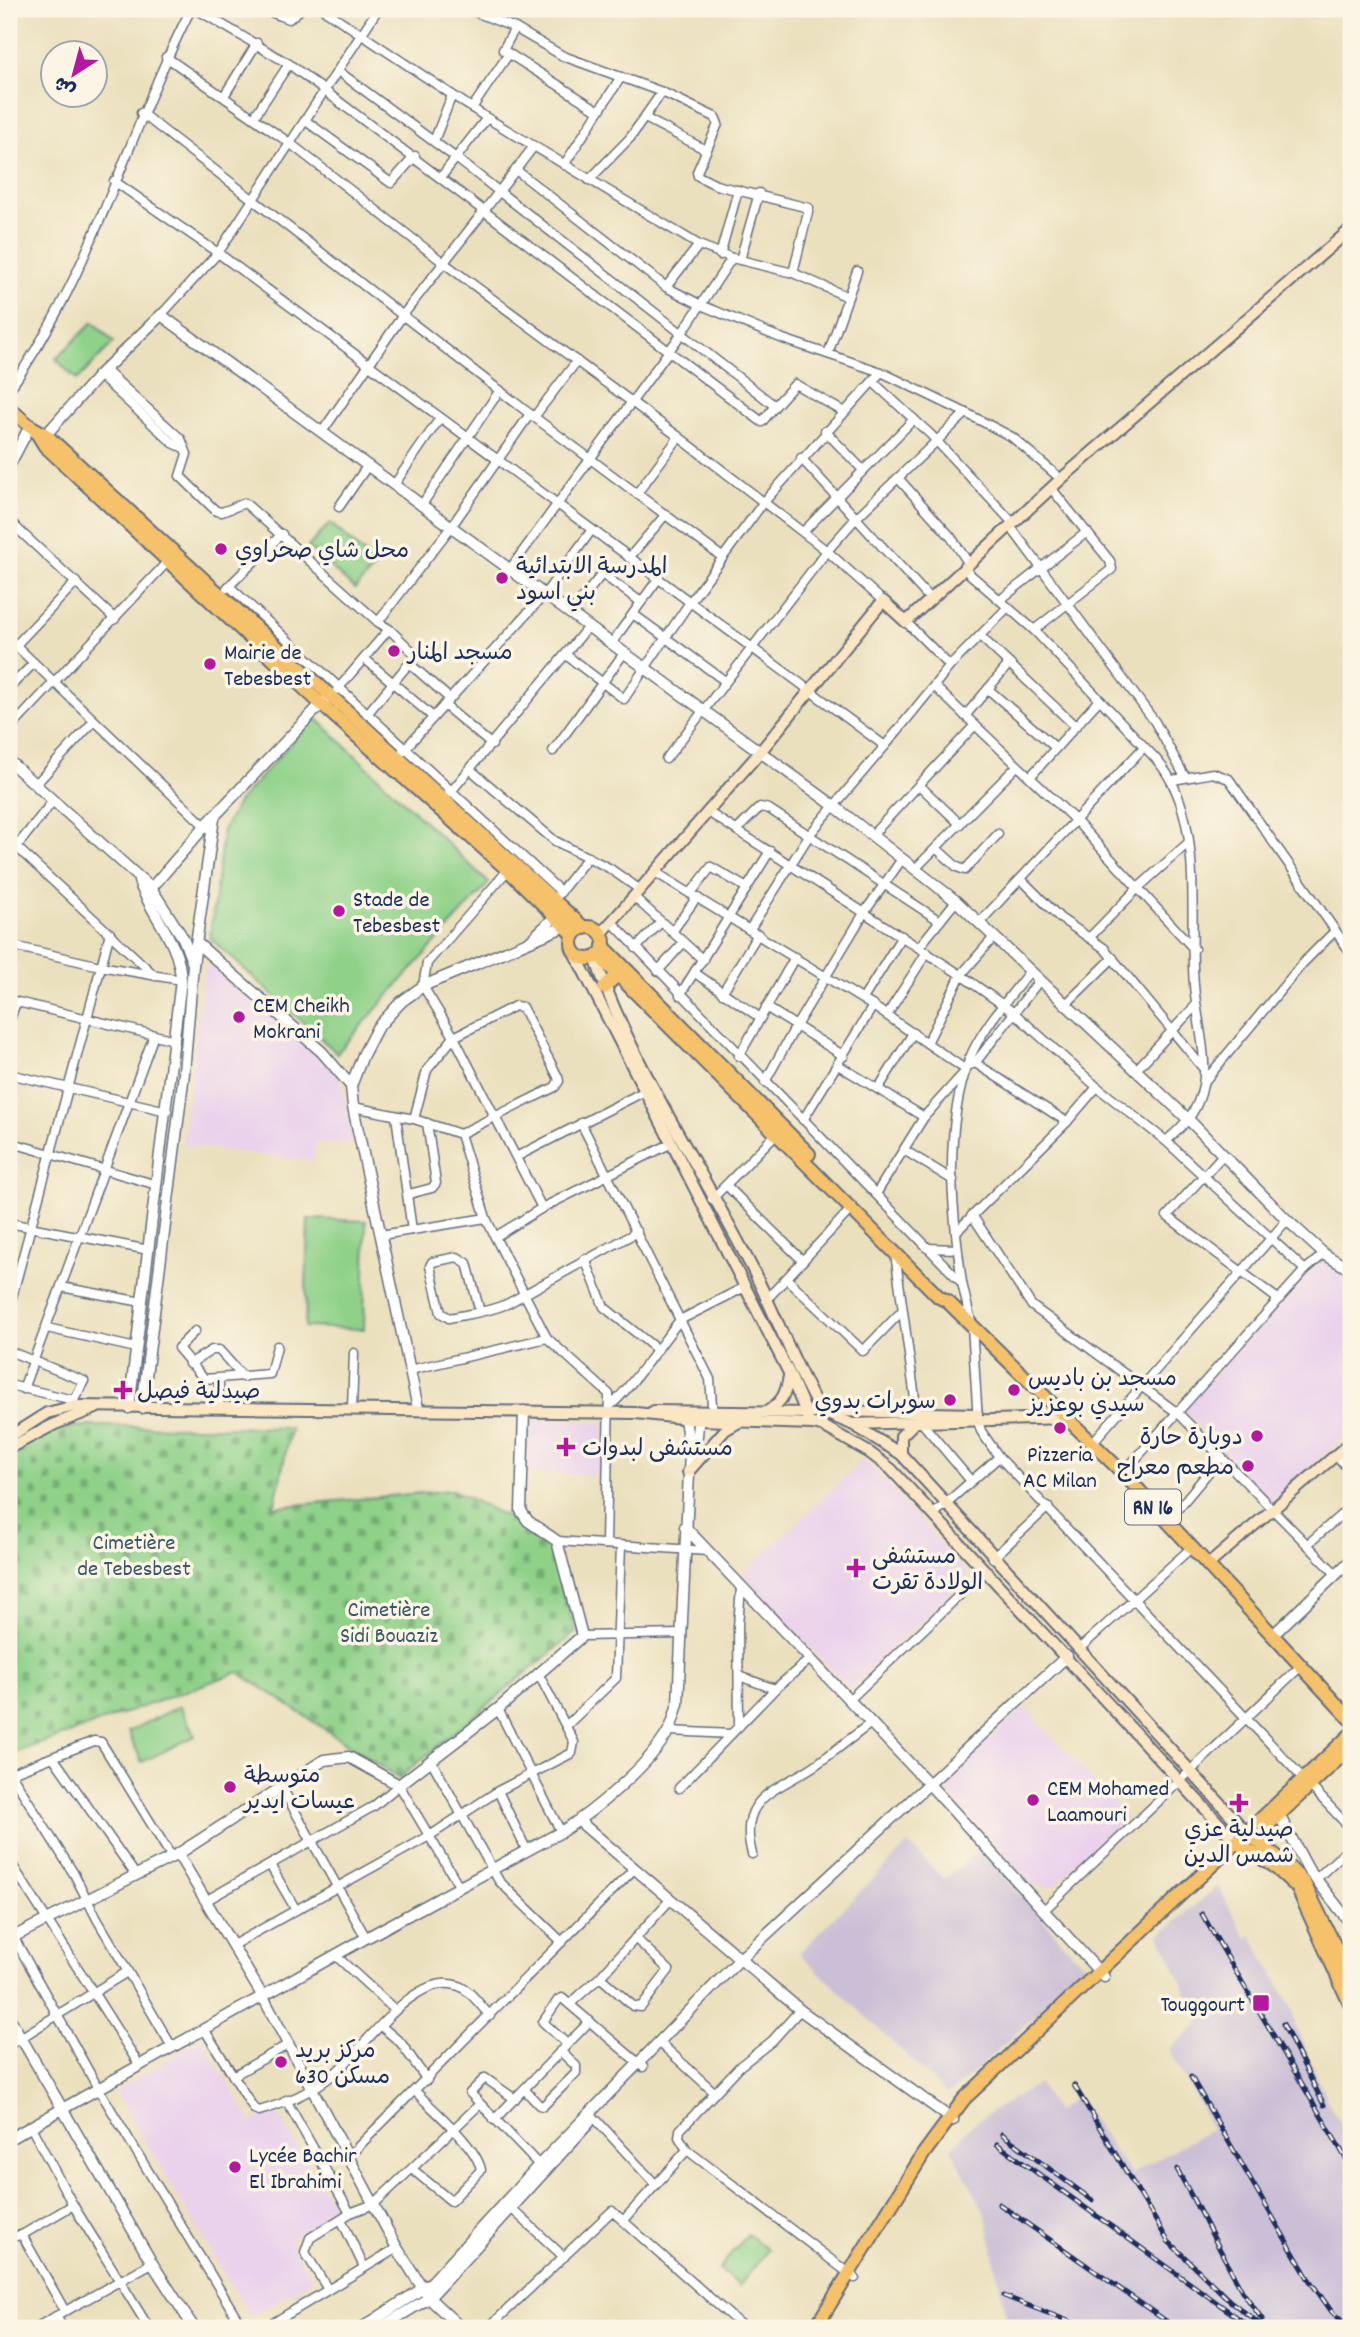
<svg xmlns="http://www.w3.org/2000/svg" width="1360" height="2337" font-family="Dekko,'Playpen Sans Arabic',sans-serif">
	<defs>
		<pattern id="cemetery-stones" width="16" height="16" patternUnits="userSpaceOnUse" patternTransform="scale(1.75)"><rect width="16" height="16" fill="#8fd189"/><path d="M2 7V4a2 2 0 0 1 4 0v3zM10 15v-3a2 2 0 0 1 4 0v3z" fill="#74aa73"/></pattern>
	</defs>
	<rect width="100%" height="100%" fill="#fcf5e5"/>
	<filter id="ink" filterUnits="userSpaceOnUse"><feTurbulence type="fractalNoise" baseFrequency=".0143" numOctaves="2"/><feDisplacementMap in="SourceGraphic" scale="14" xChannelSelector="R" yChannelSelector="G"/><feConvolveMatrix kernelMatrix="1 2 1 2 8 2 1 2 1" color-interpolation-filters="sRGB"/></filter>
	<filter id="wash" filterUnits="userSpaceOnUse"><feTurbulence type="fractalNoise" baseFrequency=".00686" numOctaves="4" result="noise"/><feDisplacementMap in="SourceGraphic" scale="28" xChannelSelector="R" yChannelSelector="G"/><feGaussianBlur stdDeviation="1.57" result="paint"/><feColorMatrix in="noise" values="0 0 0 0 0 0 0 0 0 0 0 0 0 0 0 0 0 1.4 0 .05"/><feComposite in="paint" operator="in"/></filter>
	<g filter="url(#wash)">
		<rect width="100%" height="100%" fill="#ebe0bd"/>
		<g fill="#ead1ec">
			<polygon points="213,962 331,1063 342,1085 353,1143 316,1143 314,1161 182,1145 204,972"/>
			<polygon points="1328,1257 1351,1271 1351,1431 1270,1502 1184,1410 1302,1276"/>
			<polygon points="530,1420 603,1422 602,1475 528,1473"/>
			<polygon points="864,1459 969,1575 850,1689 742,1575"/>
			<polygon points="1025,1707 1127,1817 1053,1887 1033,1885 939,1783"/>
			<polygon points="201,2039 252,2122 275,2110 337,2212 289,2241 312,2280 250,2317 115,2091"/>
		</g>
		<g fill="#cabfd6">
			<polygon points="908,1844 944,1879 980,1850 1087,1969 953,2091 946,2093 799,1953"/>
			<polygon points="1218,1886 1246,1938 1252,1936 1293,2010 1295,2025 1327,2100 1351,2141 1351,2328 1008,2328 986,2215 951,2148 975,2122 1039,2083 1056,2112 1076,2097 1131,2174 1212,2129 1169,2049 1200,2023 1160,1935"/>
		</g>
		<g fill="#8fd189" stroke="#558074" stroke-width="2">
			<polygon points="93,322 114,342 77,380 56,359"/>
			<polygon points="330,523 377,565 355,589 308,547"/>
			<polygon points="315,717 489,883 337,1053 210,938 223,830 239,801"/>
			<polygon points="308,1219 366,1221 364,1329 305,1327"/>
			<polygon points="180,1706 195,1736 142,1762 128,1732"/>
			<polygon points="748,2234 768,2250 739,2286 719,2269"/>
		</g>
		<polygon fill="url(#cemetery-stones)" stroke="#558074" stroke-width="2" points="81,1426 291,1428 274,1507 452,1490 548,1537 576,1632 399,1778 238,1672 9,1755 9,1455 43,1432"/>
	</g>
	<g filter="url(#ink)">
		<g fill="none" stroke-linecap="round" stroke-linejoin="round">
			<g stroke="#646d7f" stroke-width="11">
				<g id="minor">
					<polyline points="196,9 289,64 484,211 534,146"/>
					<polyline points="263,9 289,19 301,9"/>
					<polyline points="323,9 487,118 699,245 666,287"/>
					<polyline points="468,9 515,28 563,56 662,92 715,117 718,124 697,172 698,176 716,185 809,208 793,273"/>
					<polyline points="515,28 503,50 599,111"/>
					<polyline points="166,57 291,144 444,263 679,437 827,551 883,601"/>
					<polyline points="338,71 456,158 775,406 795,384 844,412"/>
					<polyline points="224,96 257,43"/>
					<polyline points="472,108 508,55"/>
					<polyline points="141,113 530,414 722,557"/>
					<polyline points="254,117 289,64"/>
					<polyline points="645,118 706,150"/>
					<polyline points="306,121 391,183 415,156"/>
					<polyline points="434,141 452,95"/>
					<polyline points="564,165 621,77"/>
					<polyline points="516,170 666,287 701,305 783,339 881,372 966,413 1012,437 1061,479"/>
					<polyline points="441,177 487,118"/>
					<polyline points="589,180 630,138 662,92"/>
					<polyline points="114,181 218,253 690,602 624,699 566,655"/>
					<polyline points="720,255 738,190"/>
					<polyline points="732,258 793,273 848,297"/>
					<polyline points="740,260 759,193"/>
					<polyline points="161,315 218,253 378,9"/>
					<polyline points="828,354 857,271"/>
					<polyline points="105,370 181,439 187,454 180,476 216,511 222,512 245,503 378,622"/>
					<polyline points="881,372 763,503 690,602 885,746 950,666 906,622"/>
					<polyline points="99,375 173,443 184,448"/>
					<polyline points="873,382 930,434 1013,523"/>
					<path d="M9,390C92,275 127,134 191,9"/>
					<polyline points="534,417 577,361"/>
					<polyline points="825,431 863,470"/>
					<polyline points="322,432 403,315 484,211 762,422 775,406"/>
					<polyline points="801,458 931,600"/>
					<polyline points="898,478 951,537 969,564"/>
					<polyline points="394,485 440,418"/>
					<polyline points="638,492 679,437"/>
					<polyline points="421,506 500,390"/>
					<polyline points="339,507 368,465"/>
					<polyline points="9,521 115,619"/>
					<polyline points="1010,526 1155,722 1185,777"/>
					<polyline points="803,532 914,419"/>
					<polyline points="9,542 15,526"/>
					<polyline points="629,558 666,514"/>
					<polyline points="510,569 682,333 732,258 699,245"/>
					<polyline points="229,586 561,892"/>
					<polyline points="227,588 282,534"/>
					<polyline points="1000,600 1087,532"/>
					<polyline points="570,614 602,574 641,602"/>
					<polyline points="633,614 725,681"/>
					<polyline points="1034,630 1112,569 1110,561 1051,488"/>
					<polyline points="980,636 1075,726"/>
					<polyline points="9,639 205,826"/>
					<polyline points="611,644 658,579"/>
					<polyline points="16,645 76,582"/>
					<polyline points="365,659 433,717"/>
					<polyline points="410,664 449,698"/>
					<polyline points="950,666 1008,607"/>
					<polyline points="934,686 1076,821 1194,949"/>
					<polyline points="9,688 34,663"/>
					<polyline points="988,689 1056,748"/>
					<polyline points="337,690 389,629 378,622 451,527 530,414"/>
					<polyline points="444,705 492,745"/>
					<polyline points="367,714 416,655 389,629"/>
					<polyline points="965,716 1009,664"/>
					<polyline points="9,730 171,558"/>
					<polyline points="553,751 624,653"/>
					<polyline points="402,752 544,595 591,531"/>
					<polyline points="666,759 827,551 857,517 966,413"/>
					<polyline points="471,770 555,841 609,868 639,889"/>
					<polyline points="1030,777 1099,700"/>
					<polyline points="1173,780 1213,773 1229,779 1351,953"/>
					<polyline points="35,785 94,721"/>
					<polyline points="919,785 960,824"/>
					<polyline points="449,794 588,627"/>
					<path d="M708,812L961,975L1013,1012L1097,1087L1166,1141C1186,1124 1198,1111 1203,1085C1208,1057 1196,1014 1194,985C1188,915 1206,815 1156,759L1034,630L964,569"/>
					<polyline points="737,830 760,807 769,809 940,921"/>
					<polyline points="872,835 975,725"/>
					<polyline points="9,840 155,976"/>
					<polyline points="936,848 957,867 965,870 998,834"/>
					<polyline points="9,856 53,801"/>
					<polyline points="915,869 1017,766"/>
					<polyline points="508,870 427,963 423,986 454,1037 542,1208"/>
					<polyline points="655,872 873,1006 966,1070"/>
					<polyline points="1021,879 1060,918 1104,948 1203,1068"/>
					<polyline points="691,893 711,867 747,888"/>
					<polyline points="557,896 588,857"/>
					<polyline points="633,896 703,960"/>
					<polyline points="611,921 962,1283 972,1326 978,1421 981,1431 999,1457 1351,1829"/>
					<polyline points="980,922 1144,747"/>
					<polyline points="750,929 810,834 885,746"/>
					<polyline points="672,932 697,897"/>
					<polyline points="1090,937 1138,888 1188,843"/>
					<polyline points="9,945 100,966 181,980"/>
					<polyline points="919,947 956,901"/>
					<polyline points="636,948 661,922"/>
					<polyline points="658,971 683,943"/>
					<polyline points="695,973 759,1017"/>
					<polyline points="722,993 758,934"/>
					<polyline points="680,995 770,851"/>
					<polyline points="863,999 902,936"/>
					<polyline points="9,1000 175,1040"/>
					<polyline points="1065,1005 1113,958"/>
					<polyline points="766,1007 796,1026 864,913 902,859"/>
					<polyline points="887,1015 927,952"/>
					<polyline points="9,1023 16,1002"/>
					<polyline points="927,1043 961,975 994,937"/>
					<polyline points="739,1056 795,957"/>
					<polyline points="969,1059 1067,1122"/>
					<polyline points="838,1065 924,1117"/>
					<polyline points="970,1065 975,1063 1039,981"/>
					<polyline points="1135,1071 1196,1005"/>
					<polyline points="9,1074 167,1111"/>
					<polyline points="765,1082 796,1026 844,1056"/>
					<polyline points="1204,1082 1303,963 1334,932"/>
					<polyline points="878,1089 913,1033"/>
					<polyline points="353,1107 414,1119 460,1134 555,1087 559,1081 558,1077 522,1007 515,1006 454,1037 427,1070 414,1119"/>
					<polyline points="396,1116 412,1230"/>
					<polyline points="803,1120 873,1006"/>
					<path d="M581,1123L680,1320C667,1335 621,1401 610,1405"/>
					<polyline points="460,1134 486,1218 495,1237 542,1208 672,1143"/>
					<polyline points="1166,1141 1305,1270"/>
					<polyline points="9,1142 157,1185"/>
					<polyline points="904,1150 953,1180"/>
					<polyline points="1222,1156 1167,1216 1279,1300"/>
					<polyline points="516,1157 645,1091"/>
					<polyline points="726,1185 803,1261"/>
					<polyline points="409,1194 432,1188 436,1183 427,1123"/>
					<polyline points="876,1194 924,1117 962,1075"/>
					<polyline points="712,1199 779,1131"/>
					<polyline points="972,1215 1032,1306 1179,1414 1336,1574"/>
					<polyline points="9,1223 149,1250"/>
					<polyline points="956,1232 1067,1122 1097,1087"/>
					<polyline points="381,1235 486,1218"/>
					<polyline points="495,1237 547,1338 609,1394 606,1544"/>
					<polyline points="927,1248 957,1249"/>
					<polyline points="895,1253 917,1413 922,1423 971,1481"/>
					<polyline points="585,1259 604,1307 655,1348"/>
					<polyline points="787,1279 863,1351 901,1312"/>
					<path d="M962,1283C952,1209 943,1132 969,1060C981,1029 1009,998 1029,972"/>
					<polyline points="61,1287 142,1302"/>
					<polyline points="766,1300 852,1208"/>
					<polyline points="9,1308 110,933"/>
					<path d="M480,1312L467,1263L457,1257L432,1262L430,1266L441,1313L449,1318C469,1314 488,1312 507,1304L637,1232"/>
					<polyline points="47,1328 136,1348"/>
					<polyline points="195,1331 178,1348 204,1379 270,1374 277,1346"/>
					<polyline points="9,1351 84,1381 74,1400"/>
					<polyline points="189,1364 212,1350 219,1350 243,1377"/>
					<polyline points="410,1370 547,1338"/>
					<polyline points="219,1380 219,1408"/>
					<polyline points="9,1385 74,1400 75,1404"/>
					<polyline points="23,1389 154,1035"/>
					<polyline points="352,1409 354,1353"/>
					<polyline points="713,1417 710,1379 680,1320 743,1288"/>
					<polyline points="1092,1443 1287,1220"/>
					<polyline points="1336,1455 1351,1472"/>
					<polyline points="1123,1473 1305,1270 1324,1254"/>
					<polyline points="935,1513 999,1457"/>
					<polyline points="1167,1522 1221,1457"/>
					<polyline points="557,1541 708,1551"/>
					<polyline points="1308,1544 1351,1506"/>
					<polyline points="993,1558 1048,1507"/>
					<polyline points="582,1636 681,1634"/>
					<polyline points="1079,1649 1190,1549"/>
					<polyline points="739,1676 775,1689"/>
					<polyline points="849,1700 986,1570"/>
					<polyline points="498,1709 561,1832"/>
					<polyline points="566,1726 616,1678 621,1546"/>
					<polyline points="739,1726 738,1626 741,1587"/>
					<polyline points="669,1731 731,1734"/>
					<polyline points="53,1757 135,1874"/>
					<polyline points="432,1762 499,1881 562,1942"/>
					<polyline points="9,1774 94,1741 101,1742 171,1856"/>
					<polyline points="11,1774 74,1874 97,1919 172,2047"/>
					<polyline points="281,1786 366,1938"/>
					<polyline points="679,1788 775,1689 810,1659"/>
					<polyline points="498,1791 527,1851"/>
					<path d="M752,1854C737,1797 776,1791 814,1766C833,1753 852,1737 871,1723"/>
					<polyline points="9,1860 140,2066"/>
					<polyline points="270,1865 296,1910"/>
					<polyline points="1315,1880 1351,1846"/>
					<polyline points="207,1900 374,1806 399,1785 459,1886"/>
					<polyline points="1044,1910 1302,1665"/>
					<polyline points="13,1936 98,2088 243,2328"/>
					<polyline points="233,1945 431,1835 498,1791 572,1753 574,1742 538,1673"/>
					<polyline points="335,1955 395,2010"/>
					<polyline points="600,1977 633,2006 641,2007 669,1970 635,1938"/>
					<polyline points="571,2003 600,1977 670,1900"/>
					<polyline points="800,2010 772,2041 740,2066 680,2130 679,2137 687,2150 855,2278"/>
					<polyline points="381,2026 401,2043 427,2080"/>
					<path d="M204,2029L254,2109L259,2111C284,2104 316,2090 336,2072C365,2048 415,1969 459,1986C471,1991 481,2006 490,2016"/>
					<polyline points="659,2042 714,2092"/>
					<polyline points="567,2044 543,2022 558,2000 562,1998 643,2067"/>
					<polyline points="9,2045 127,1972"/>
					<polyline points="233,2076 289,2044"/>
					<polyline points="525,2090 539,2105 543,2106 576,2073 576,2066 560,2051"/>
					<polyline points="515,2099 485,2078 470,2093 541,2167"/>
					<polyline points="286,2100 350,2213"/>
					<polyline points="590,2113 655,2184"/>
					<polyline points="494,2120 590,2021"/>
					<polyline points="31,2127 73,2205 149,2328"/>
					<polyline points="347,2158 634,1869"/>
					<path d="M412,2169L451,2201L481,2170C477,2146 432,2109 415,2091"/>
					<polyline points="508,2205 564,2257"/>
					<polyline points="341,2219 364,2267"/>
					<polyline points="624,2220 687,2150"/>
					<polyline points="9,2237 22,2235"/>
					<polyline points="327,2288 305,2252 310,2238 350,2213 374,2204 479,2105"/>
					<polyline points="65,2311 22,2235 73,2205"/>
					<polyline points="56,2316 63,2328"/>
					<polyline points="35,2328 152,2263"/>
					<polyline points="265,2328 397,2248"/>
					<polyline points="488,2328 612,2211 744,2328"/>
				</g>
			</g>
			<g stroke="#646d7f" stroke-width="13">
				<g id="tertiary">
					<polyline points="43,438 99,375 161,315 833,805 956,901 1190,1121 1287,1220 1324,1254 1351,1270"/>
					<polyline points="9,466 30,426"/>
					<polyline points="9,761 151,888 183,938 193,964"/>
					<polyline points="147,893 205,826 324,701"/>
					<polyline points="534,937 556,916"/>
					<polyline points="198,944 322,1052 351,1086"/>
					<path d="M129,1408L181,980C180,942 151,915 139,881"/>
					<polyline points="142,1408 184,1073 193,965 214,818"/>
					<polyline points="418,1408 353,1107 351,1086 363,1055 377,1028 401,1002 423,986 566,926"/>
					<polyline points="690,1452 697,1436 699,1412"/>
					<polyline points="685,1527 929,1784 1104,1977"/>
					<polyline points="1274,1634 1351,1560"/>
					<polyline points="1277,1811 1308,1869 1351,1924"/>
					<polyline points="579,1821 800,2010 953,2120"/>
					<polyline points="178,1854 263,1997 397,2248 429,2298 461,2328"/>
					<polyline points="9,1939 178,1854 324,1760 349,1757 399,1785 498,1709 582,1636 557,1541 528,1521 521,1511 524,1411"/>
					<polyline points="9,2017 152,2263 194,2328"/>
					<path d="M9,2139L366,1938L561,1832C594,1811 650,1765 669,1730C673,1723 675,1713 678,1704L690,1452L684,1412"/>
					<polyline points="362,2328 431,2283 539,2165 741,1958 1067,1656"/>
					<polyline points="380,2328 429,2298 589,2123"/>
				</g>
			</g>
			<g stroke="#646d7f" stroke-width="14">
				<g id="secondary">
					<polyline points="601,934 760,752 883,601 906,622 1061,479 1351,229"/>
					<polyline points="575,954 789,1373 808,1417"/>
					<path d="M595,958C632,1066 699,1164 751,1266C775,1313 794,1364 820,1411"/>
					<polyline points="653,1411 813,1413 820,1411 852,1424 901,1454 1248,1834"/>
					<path d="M768,1411C783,1401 786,1393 789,1376"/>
					<polyline points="832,1411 977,1414"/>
					<polyline points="852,1424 1066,1418"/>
					<polyline points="9,1437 47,1413 75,1406 636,1413 699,1420 812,1424 823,1426 870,1453 891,1469 1237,1843"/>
					<polyline points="9,1448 55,1424 96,1408"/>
					<polyline points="901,1454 901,1436 914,1423"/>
					<polyline points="688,1472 725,1430 741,1421"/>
					<polyline points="1208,1565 1351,1442"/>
				</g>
			</g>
			<g stroke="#646d7f" stroke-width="16">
				<g id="primary">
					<polyline points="9,408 30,426 46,435 584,928"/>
					<polyline points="35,430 45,446 321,704 508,870 574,935"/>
					<circle cx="588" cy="943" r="16"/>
					<polyline points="603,946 809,1154"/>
					<polyline points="598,955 939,1297 947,1301 1123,1473 1351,1720"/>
					<polyline points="604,988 617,975"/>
					<polyline points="1270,1823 1351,1747"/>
					<polyline points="1248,1834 1284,1862 1304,1883 1351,1979"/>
					<polyline points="1237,1843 1274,1866 1297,1887 1351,2006"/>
					<polyline points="815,2328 924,2153 964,2099 1351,1734"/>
				</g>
			</g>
			<use href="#minor" stroke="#fff" stroke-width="8"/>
			<use href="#tertiary" stroke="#fff" stroke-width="10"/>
			<use href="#secondary" stroke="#fbe6c4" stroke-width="10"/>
			<use href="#primary" stroke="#f5c16b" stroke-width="12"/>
			<g stroke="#1b2f5e" stroke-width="5">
				<g id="rail">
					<polyline points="1202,1914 1351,2167"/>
					<polyline points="1283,2024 1324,2105"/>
					<polyline points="1191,2077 1308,2278 1332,2312 1350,2328"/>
					<polyline points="1074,2085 1168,2241 1230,2301 1265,2328"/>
					<polyline points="1002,2134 1092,2200"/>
					<polyline points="997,2144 1252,2328"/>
					<polyline points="1177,2169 1242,2291 1262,2319"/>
					<polyline points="999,2204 1176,2328"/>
					<polyline points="1004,2296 1086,2328"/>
				</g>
			</g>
			<use href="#rail" stroke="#fcf5e5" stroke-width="2.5" stroke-dasharray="8" stroke-linecap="butt"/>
		</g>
	</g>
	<g fill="#b5179e" stroke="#fcf5e5" stroke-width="2.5">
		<circle cx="221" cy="549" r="7"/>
		<circle cx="502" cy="578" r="7"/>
		<circle cx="394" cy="651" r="7"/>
		<circle cx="210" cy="664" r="7"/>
		<circle cx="339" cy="911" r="7"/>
		<circle cx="239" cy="1017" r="7"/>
		<path d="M119.5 1379.5h7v7h7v7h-7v7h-7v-7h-7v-7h7z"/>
		<circle cx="1014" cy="1390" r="7"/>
		<circle cx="950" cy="1400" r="7"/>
		<circle cx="1060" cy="1428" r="7"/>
		<circle cx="1257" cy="1436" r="7"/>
		<path d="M562.5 1436.5h7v7h7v7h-7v7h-7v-7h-7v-7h7z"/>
		<circle cx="1248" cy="1466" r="7"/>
		<path d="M852.5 1557.5h7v7h7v7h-7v7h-7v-7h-7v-7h7z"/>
		<circle cx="230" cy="1787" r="7"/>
		<circle cx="1033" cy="1800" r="7"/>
		<path d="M1235.5 1792.5h7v7h7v7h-7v7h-7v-7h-7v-7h7z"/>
		<rect x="1252" y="1994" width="18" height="18" rx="3.5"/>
		<circle cx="281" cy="2062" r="7"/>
		<circle cx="235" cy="2167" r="7"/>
	</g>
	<g text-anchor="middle" stroke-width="7" stroke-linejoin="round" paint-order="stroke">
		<rect fill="#fcf5e5" stroke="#5e6a86" stroke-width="2" x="1125" y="1489.5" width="56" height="35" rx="5"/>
		<g font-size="21" font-weight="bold" fill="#1b2f5e">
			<text x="1153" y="1514">RN 16</text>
		</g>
		<g font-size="23" fill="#1b2f5e" stroke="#fcf5e5" text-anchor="start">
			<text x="235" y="557">محل شاي صحراوي</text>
			<text x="516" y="573">المدرسة الابتدائية<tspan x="516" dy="26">بني اسود</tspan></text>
			<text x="224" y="659">Mairie de<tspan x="224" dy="26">Tebesbest</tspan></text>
			<text x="408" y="659">مسجد المنار</text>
			<text x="353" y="906">Stade de<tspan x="353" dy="26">Tebesbest</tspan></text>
			<text x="253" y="1012">CEM Cheikh<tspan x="253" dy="26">Mokrani</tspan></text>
			<text x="1028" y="1385">مسجد بن باديس<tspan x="1028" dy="26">سيدي بوعزيز</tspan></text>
			<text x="137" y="1398">صيدلية فيصل</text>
			<text x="936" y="1408" text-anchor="end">سوبرات بدوي</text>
			<text x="1243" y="1444" text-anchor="end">دوبارة حارة</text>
			<text x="582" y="1455">مستشفى لبدوات</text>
			<text x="1060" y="1461" text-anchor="middle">Pizzeria<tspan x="1060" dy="26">AC Milan</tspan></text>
			<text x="1234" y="1474" text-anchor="end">مطعم معراج</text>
			<text x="872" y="1563">مستشفى<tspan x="872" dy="26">الولادة تقرت</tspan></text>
			<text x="244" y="1782">متوسطة<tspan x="244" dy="26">عيسات ايدير</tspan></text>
			<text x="1047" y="1795">CEM Mohamed<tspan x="1047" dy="26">Laamouri</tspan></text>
			<text x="1239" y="1836" text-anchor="middle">صيدلية عزي<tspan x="1239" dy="26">شمس الدين</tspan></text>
			<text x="1245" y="2011" text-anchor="end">Touggourt</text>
			<text x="295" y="2057">مركز بريد<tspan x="295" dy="26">630 مسكن</tspan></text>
			<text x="249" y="2162">Lycée Bachir<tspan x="249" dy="26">El Ibrahimi</tspan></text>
		</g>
		<g font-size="23" fill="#385869" stroke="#fcf5e5">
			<text x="134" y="1549">Cimetière<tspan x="134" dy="26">de Tebesbest</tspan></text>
			<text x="389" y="1616">Cimetière<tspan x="389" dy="26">Sidi Bouaziz</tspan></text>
		</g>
	</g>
	<rect width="1360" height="2337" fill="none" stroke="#fcf5e5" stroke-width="35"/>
	<g transform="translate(74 74) rotate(216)"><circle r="33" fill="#fcf5e5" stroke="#a2a6af" stroke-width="2"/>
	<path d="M0-5L12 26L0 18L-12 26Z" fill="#b5179e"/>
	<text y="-10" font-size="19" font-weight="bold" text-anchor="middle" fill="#1b2f5e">ش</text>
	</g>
</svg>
